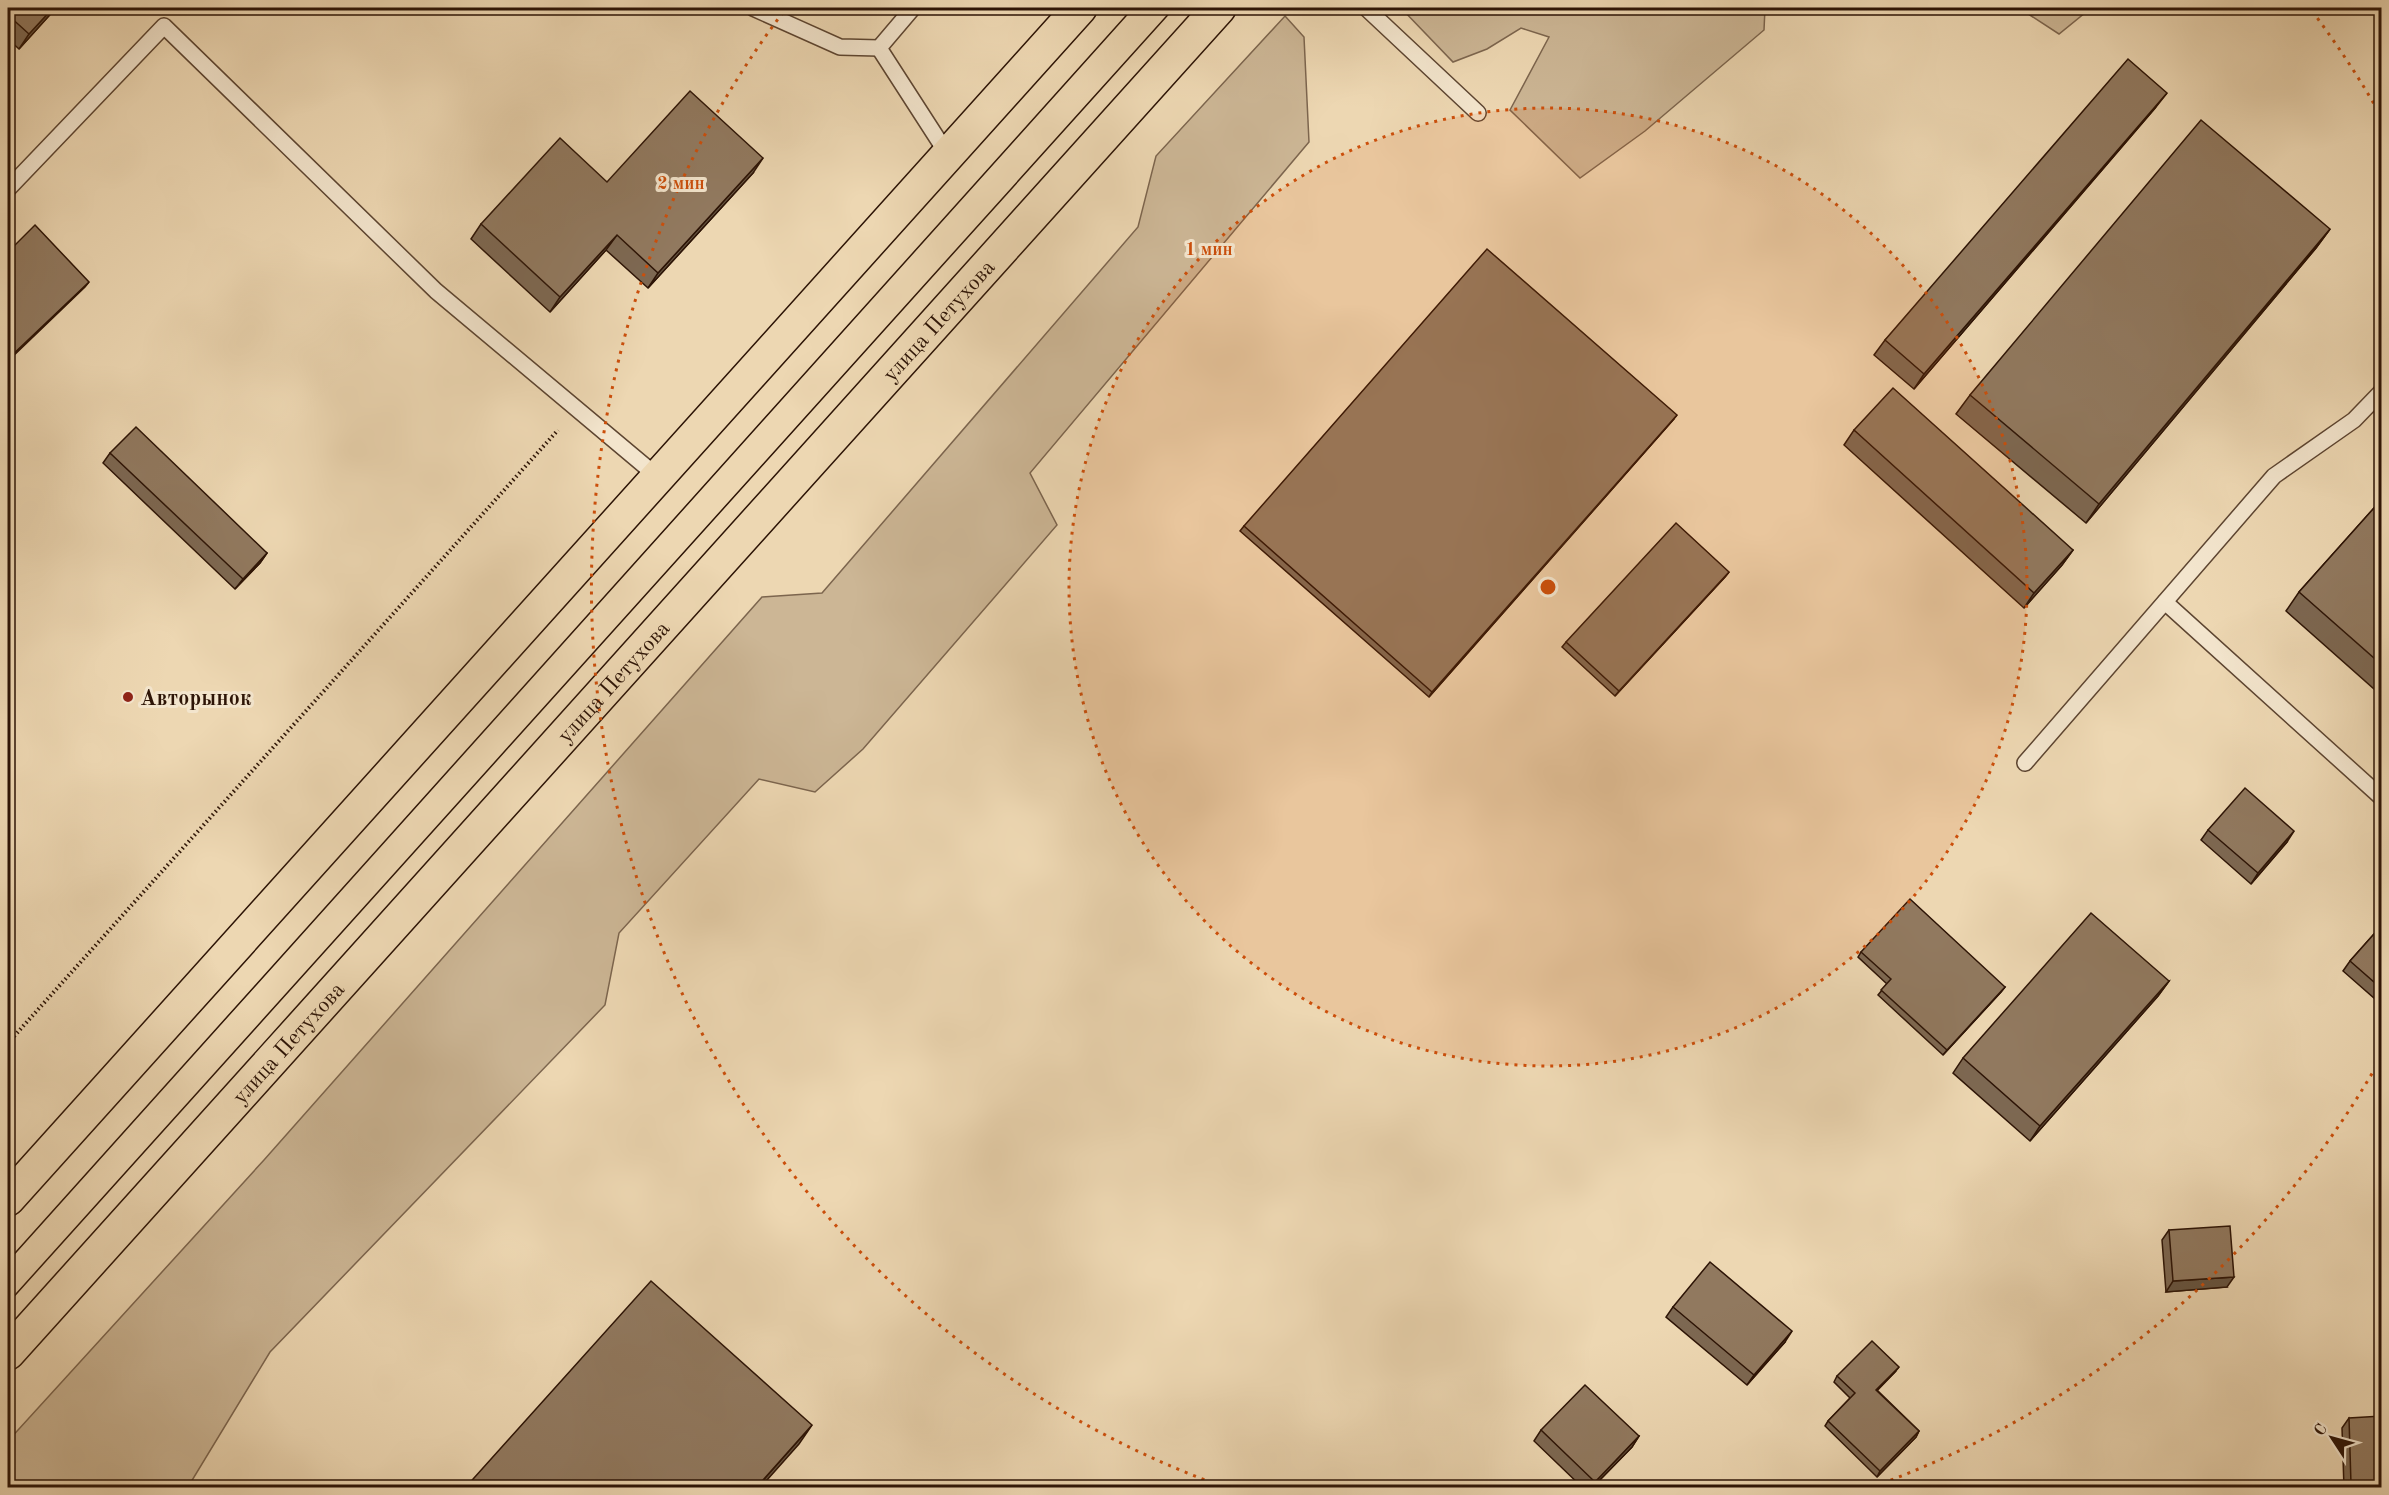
<svg xmlns="http://www.w3.org/2000/svg" width="2389" height="1495" font-family="'Old Standard TT',serif">
	<rect width="100%" height="100%" fill="#edd7b2"/>
	<filter id="stains"><feTurbulence type="fractalNoise" baseFrequency=".00333" numOctaves="4"/><feColorMatrix values="0 0 0 0 .2 0 0 0 0 .09 0 0 0 0 .02 0 0 0 .5 -.17"/></filter>
	<radialGradient id="worn" r=".72"><stop offset=".6" stop-color="#630" stop-opacity="0"/><stop offset="1" stop-color="#630" stop-opacity=".3"/></radialGradient>
	<g fill="#ccb695" stroke="#7c654e" stroke-width="1.5">
		<polygon points="1401,8 1765,8 1764,30 1645,131 1580,178 1510,110 1549,37 1521,28 1487,49 1453,62"/>
		<polygon points="2019,8 2091,8 2059,34"/>
		<polygon points="1285,16 1304,37 1309,142 1030,473 1057,525 863,749 815,792 759,779 619,933 605,1005 270,1352 188,1487 8,1487 8,1441 264,1160 762,597 822,593 1138,227 1156,156"/>
	</g>
	<g fill="none" stroke-linecap="round" stroke-linejoin="round">
		<g stroke="#5d4531" stroke-width="18">
			<g id="lane">
				<polyline points="753,8 840,47 879,48 913,8"/>
				<polyline points="1366,8 1478,113"/>
				<polyline points="879,48 948,155"/>
				<polyline points="8,189 164,26 436,291 658,477"/>
				<polyline points="2165,602 2382,798"/>
				<polyline points="2025,763 2274,476 2354,420 2382,391"/>
			</g>
		</g>
		<g stroke="#2d1406" stroke-width="36">
			<g id="highway">
				<polyline points="8,1199 1080,8"/>
				<path id="s1" d="M8,1353L1219,8"/>
			</g>
		</g>
		<polyline stroke="#2d1406" stroke-width="4" stroke-dasharray="1.5 3" stroke-linecap="butt" points="8,1043 558,430"/>
		<use href="#lane" stroke="#f3e5cd" stroke-width="15"/>
		<use href="#highway" stroke="#edd7b2" stroke-width="33"/>
		<g stroke="#2d1406" stroke-width="1.5">
			<polyline points="8,1261 1133,8"/>
			<polyline points="8,1303 1174,8"/>
		</g>
	</g>
	<g fill="#7d6852" stroke="#2d1406" stroke-width="1.5">
		<polygon points="9,8 56,8 19,49 8,39 8,9"/>
		<polygon points="2156,107 1914,389 1874,355 1885,340"/>
		<polygon points="753,173 648,288 606,250 550,312 471,239 481,224 607,182"/>
		<polygon points="2330,229 2316,248 2086,523 1956,414 1970,395"/>
		<polygon points="1673,420 1429,697 1240,531 1244,526"/>
		<polygon points="1854,430 2073,550 2062,565 2024,608 1844,445"/>
		<polygon points="110,453 267,553 260,563 235,589 103,463"/>
		<polygon points="2382,499 2382,696 2286,611 2299,592"/>
		<polygon points="1729,572 1725,577 1615,696 1562,647 1566,642"/>
		<polygon points="2208,830 2287,842 2251,884 2201,840"/>
		<polygon points="2382,925 2382,1005 2343,971 2350,961"/>
		<polygon points="1861,952 2005,987 2001,992 1943,1055 1878,995 1887,984 1858,957"/>
		<polygon points="2169,981 2158,996 2030,1141 1953,1073 1963,1058"/>
		<polygon points="2169,1230 2227,1287 2166,1292 2162,1240"/>
		<polygon points="1673,1307 1785,1342 1747,1385 1666,1317"/>
		<polygon points="1895,1372 1877,1390 1919,1431 1916,1437 1877,1477 1825,1426 1828,1421 1850,1398 1834,1382 1837,1376"/>
		<polygon points="2349,1418 2382,1488 2344,1488 2342,1428"/>
		<polygon points="1541,1430 1639,1436 1632,1447 1592,1488 1583,1488 1534,1441"/>
	</g>
	<g fill="#665542" stroke="#2d1406" stroke-width="1.5">
		<polygon points="53,8 56,8 19,49 29,34"/>
		<polygon points="2167,93 2156,107 1914,389 1924,374"/>
		<polygon points="763,158 753,173 648,288 658,273"/>
		<polygon points="2330,229 2316,248 2086,523 2099,504"/>
		<polygon points="617,235 606,250 550,312 560,297"/>
		<polygon points="89,282 85,287 8,361 8,359"/>
		<polygon points="1677,415 1673,420 1429,697 1432,692"/>
		<polygon points="2073,550 2062,565 2024,608 2034,593"/>
		<polygon points="267,553 260,563 235,589 243,579"/>
		<polygon points="1729,572 1725,577 1615,696 1619,691"/>
		<polygon points="2294,831 2287,842 2251,884 2258,873"/>
		<polygon points="2169,981 2158,996 2030,1141 2040,1126"/>
		<polygon points="2005,987 2001,992 1943,1055 1947,1050"/>
		<polygon points="2234,1277 2227,1287 2166,1292 2173,1281"/>
		<polygon points="1792,1331 1785,1342 1747,1385 1754,1375"/>
		<polygon points="1899,1367 1895,1372 1873,1395 1876,1390"/>
		<polygon points="812,1425 799,1444 760,1488 756,1488"/>
		<polygon points="1919,1431 1916,1437 1877,1477 1880,1471"/>
		<polygon points="1639,1436 1632,1447 1592,1488 1591,1488 1595,1482"/>
		<polygon points="2382,1483 2382,1488 2348,1488 2351,1484"/>
	</g>
	<g fill="#91795f" stroke="#2d1406" stroke-width="1.5">
		<polygon points="9,8 53,8 29,34 8,15 8,9"/>
		<polygon points="2128,59 2167,93 1924,374 1885,340"/>
		<polygon points="690,91 763,158 658,273 617,235 560,297 481,224 560,138 607,182"/>
		<polygon points="2201,120 2330,229 2099,504 1970,395"/>
		<polygon points="35,225 89,282 8,359 8,252"/>
		<polygon points="1487,249 1677,415 1432,692 1244,526"/>
		<polygon points="1893,388 2073,550 2034,593 1854,430"/>
		<polygon points="136,427 267,553 243,579 110,453"/>
		<polygon points="2382,499 2382,665 2299,592"/>
		<polygon points="1676,523 1729,572 1619,691 1566,642"/>
		<polygon points="2245,788 2294,831 2258,873 2208,830"/>
		<polygon points="1910,899 2005,987 1947,1050 1881,990 1891,979 1861,952"/>
		<polygon points="2091,913 2169,981 2040,1126 1963,1058"/>
		<polygon points="2382,925 2382,989 2350,961"/>
		<polygon points="2230,1226 2234,1277 2173,1281 2169,1230"/>
		<polygon points="1710,1262 1792,1331 1754,1375 1673,1307"/>
		<polygon points="651,1281 812,1425 756,1488 465,1488"/>
		<polygon points="1872,1341 1899,1367 1876,1390 1919,1431 1880,1471 1828,1421 1855,1393 1837,1376"/>
		<polygon points="1585,1385 1639,1436 1595,1482 1541,1430"/>
		<polygon points="2382,1416 2382,1483 2351,1484 2349,1418"/>
	</g>
	<circle cx="1548" cy="587" r="479" fill="#cc4f0b" fill-opacity=".12"/>
	<g fill="none" stroke="#cc4f0b" stroke-width="3" stroke-dasharray="3 6">
		<circle cx="1548" cy="587" r="479"/>
		<path d="M2381 1058A957 957 0 0 1 1875 1486M1221 1486A957 957 0 0 1 784 11M2312 11A957 957 0 0 1 2381 116"/>
	</g>
	<circle fill="#8f2418" stroke="#f3e5cd" stroke-width="2" cx="128" cy="697" r="6"/>
	<g text-anchor="middle" stroke-width="6" stroke-linejoin="round" paint-order="stroke">
		<g font-size="22" fill="#2d1406" stroke="#f3e5cd">
			<text dy="8" stroke="none"><textPath href="#s1" startOffset="1390">улица Петухова</textPath></text>
			<text dy="8" stroke="none"><textPath href="#s1" startOffset="904">улица Петухова</textPath></text>
			<text dy="8" stroke="none"><textPath href="#s1" startOffset="418">улица Петухова</textPath></text>
		</g>
		<g font-size="22" font-weight="bold" fill="#2d1406" stroke="#f3e5cd" text-anchor="start">
			<text x="140" y="705">Авторынок</text>
		</g>
	</g>
	<circle cx="1548" cy="587" r="9" fill="#cc4f0b" stroke="#f3e5cd" stroke-width="3"/>
	<g font-size="18" text-anchor="middle" font-weight="bold" fill="#cc4f0b" stroke="#f3e5cd" stroke-width="6" stroke-linejoin="round" paint-order="stroke">
		<text x="681" y="189">2 мин</text>
		<text x="1209" y="255">1 мин</text>
	</g>
	<rect width="2389" height="1495" fill="none" stroke="#edd7b2" stroke-width="30"/>
	<rect x="9" y="9" width="2371" height="1477" fill="none" stroke="#2d1406" stroke-width="3"/>
	<rect x="15" y="15" width="2359" height="1465" fill="none" stroke="#2d1406" stroke-width="1.5"/>
	<g transform="translate(2332 1438) rotate(306)" stroke="#f3e5cd" stroke-width="4.5" paint-order="stroke">
	<path d="M0-4.5L10 22L0 15L-10 22Z" fill="#2d1406"/>
	<text y="-9" font-size="16" font-weight="bold" text-anchor="middle" fill="#2d1406">С</text>
	</g>
	<rect width="100%" height="100%" filter="url(#stains)"/>
	<rect width="100%" height="100%" fill="url(#worn)"/>
</svg>
